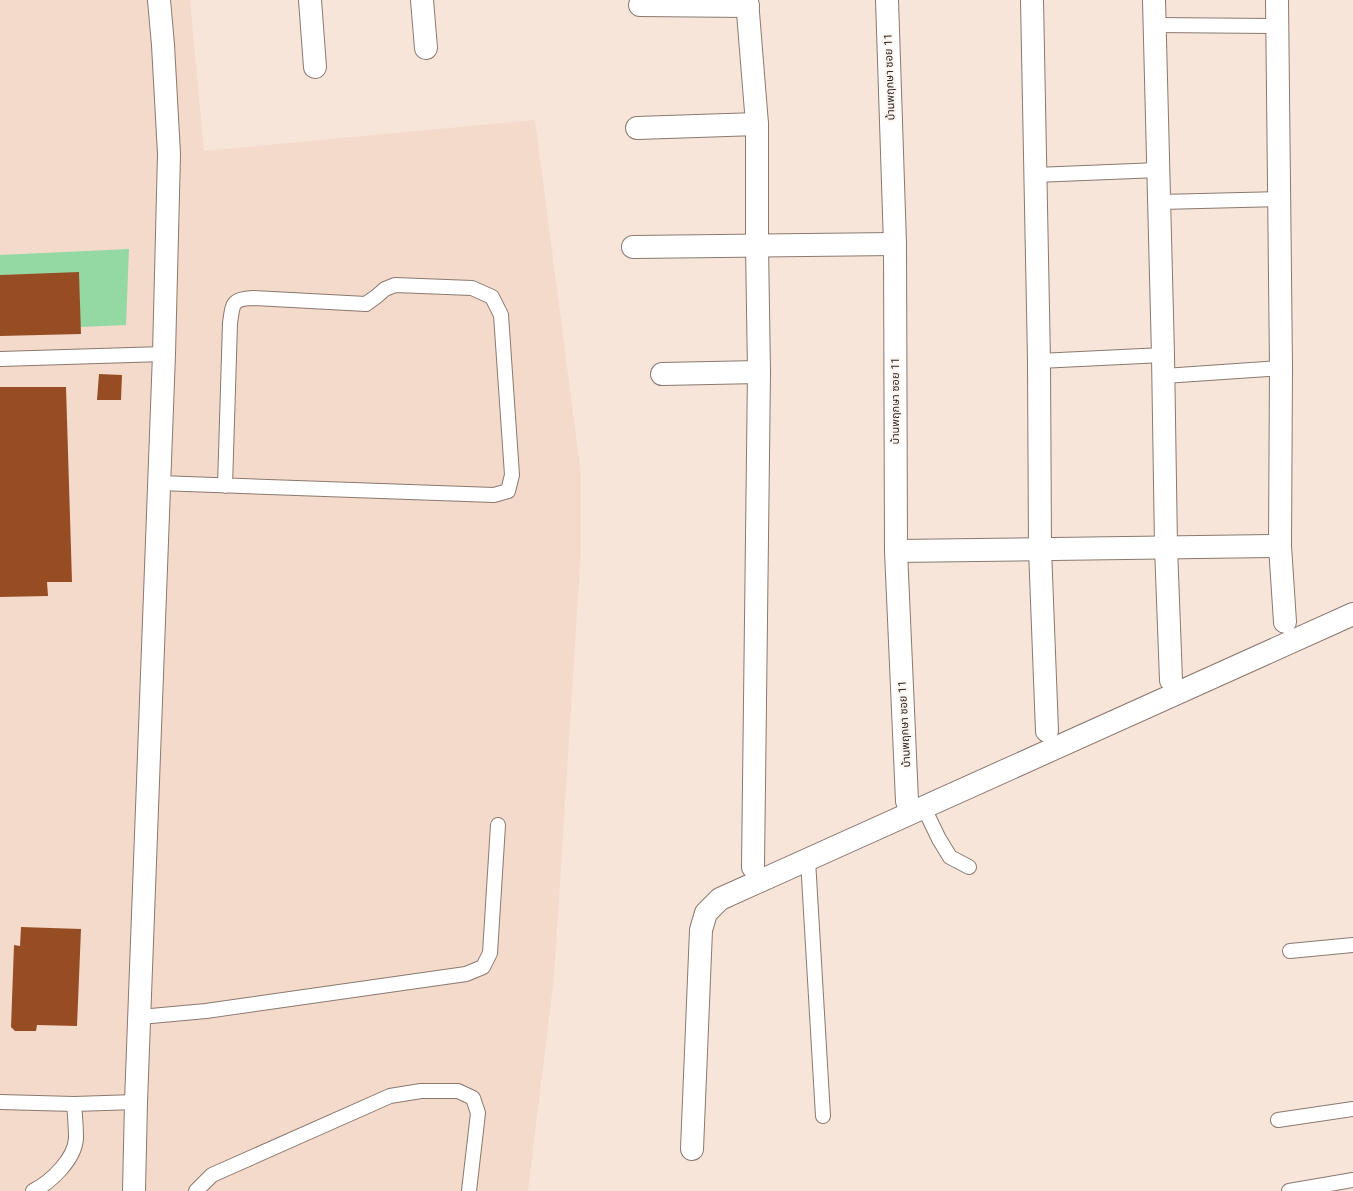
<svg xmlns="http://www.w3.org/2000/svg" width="1353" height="1191" font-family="Roboto,'Noto Sans Thai',sans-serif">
	<rect width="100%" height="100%" fill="#f8e5da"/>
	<polygon fill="#f4daca" points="0,0 190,0 204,151 535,120 581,474 581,551 554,977 528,1191 0,1191"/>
	<polygon fill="#94d9a4" points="129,249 126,325 80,327 79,273 0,275 0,255"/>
	<g fill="#964d23">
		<polygon points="79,272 81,334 0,336 0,275"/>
		<polygon points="99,374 122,375 121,400 97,400"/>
		<polygon points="0,387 66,387 72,582 47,582 48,596 0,597"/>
		<polygon points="21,927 81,929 77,1026 37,1025 36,1031 15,1031 11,1027 14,945 20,946"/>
	</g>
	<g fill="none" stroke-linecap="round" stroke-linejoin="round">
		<g stroke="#8a796f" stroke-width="16">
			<g id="service">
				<polyline points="1155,25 1277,26"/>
				<polyline points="1035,175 1159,170"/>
				<polyline points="1160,202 1279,199"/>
				<polyline points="0,359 164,354"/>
				<polyline points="1039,361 1163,355"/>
				<polyline points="1164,376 1281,368"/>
				<path d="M159,483L494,495L508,491L512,475L501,315L492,297L472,288L395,285L385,289L377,296L366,304L253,298C231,299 233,304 230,323L225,486"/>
				<polyline points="924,808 939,839 950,857 969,867"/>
				<polyline points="808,860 823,1116"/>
				<polyline points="1290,951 1353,945"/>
				<polyline points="140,1017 206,1011 466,974 483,967 490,953 498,825"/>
				<polyline points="0,1102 74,1104 136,1102"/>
				<polyline points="1278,1120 1353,1109"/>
				<path d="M33,1191C51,1182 75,1159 76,1138C76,1126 75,1115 74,1104"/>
				<polyline points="196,1191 212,1175 390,1096 421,1091 458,1091 473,1098 478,1113 469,1191"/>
				<polyline points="1289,1191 1353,1180"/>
			</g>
		</g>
		<g stroke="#8a796f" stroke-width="24">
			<g id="minor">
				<polyline points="310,0 315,67"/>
				<polyline points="422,0 426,48"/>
				<polyline points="747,0 757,124 757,246 759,372 753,867"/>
				<polyline points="887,0 895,244 896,551 907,801"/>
				<polyline points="1032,0 1039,361 1040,549 1047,731"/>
				<polyline points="1154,0 1163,355 1166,547 1171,680"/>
				<polyline points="1277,0 1281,368 1280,546 1285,622"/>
				<polyline points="640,5 748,6"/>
				<polyline points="637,128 757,124"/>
				<polyline points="633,247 895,244"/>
				<polyline points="662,374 759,372"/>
				<polyline points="896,551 1280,546"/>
				<polyline points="692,1149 701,930 706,913 720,899 1353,614"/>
				<polyline points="134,1191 136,1102 164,354 169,154 163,45 159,0"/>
			</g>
		</g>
		<use href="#service" stroke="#fff" stroke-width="14"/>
		<use href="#minor" stroke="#fff" stroke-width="22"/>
	</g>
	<g text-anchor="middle" stroke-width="4" stroke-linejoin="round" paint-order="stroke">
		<g font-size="11" fill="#2c2521" stroke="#fdf5f0">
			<text transform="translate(889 77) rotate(-92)" y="4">บ้านพฤกษา ซอย 11</text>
			<text transform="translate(895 401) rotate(-90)" y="4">บ้านพฤกษา ซอย 11</text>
			<text transform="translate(904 724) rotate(-93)" y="4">บ้านพฤกษา ซอย 11</text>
		</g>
	</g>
</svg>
